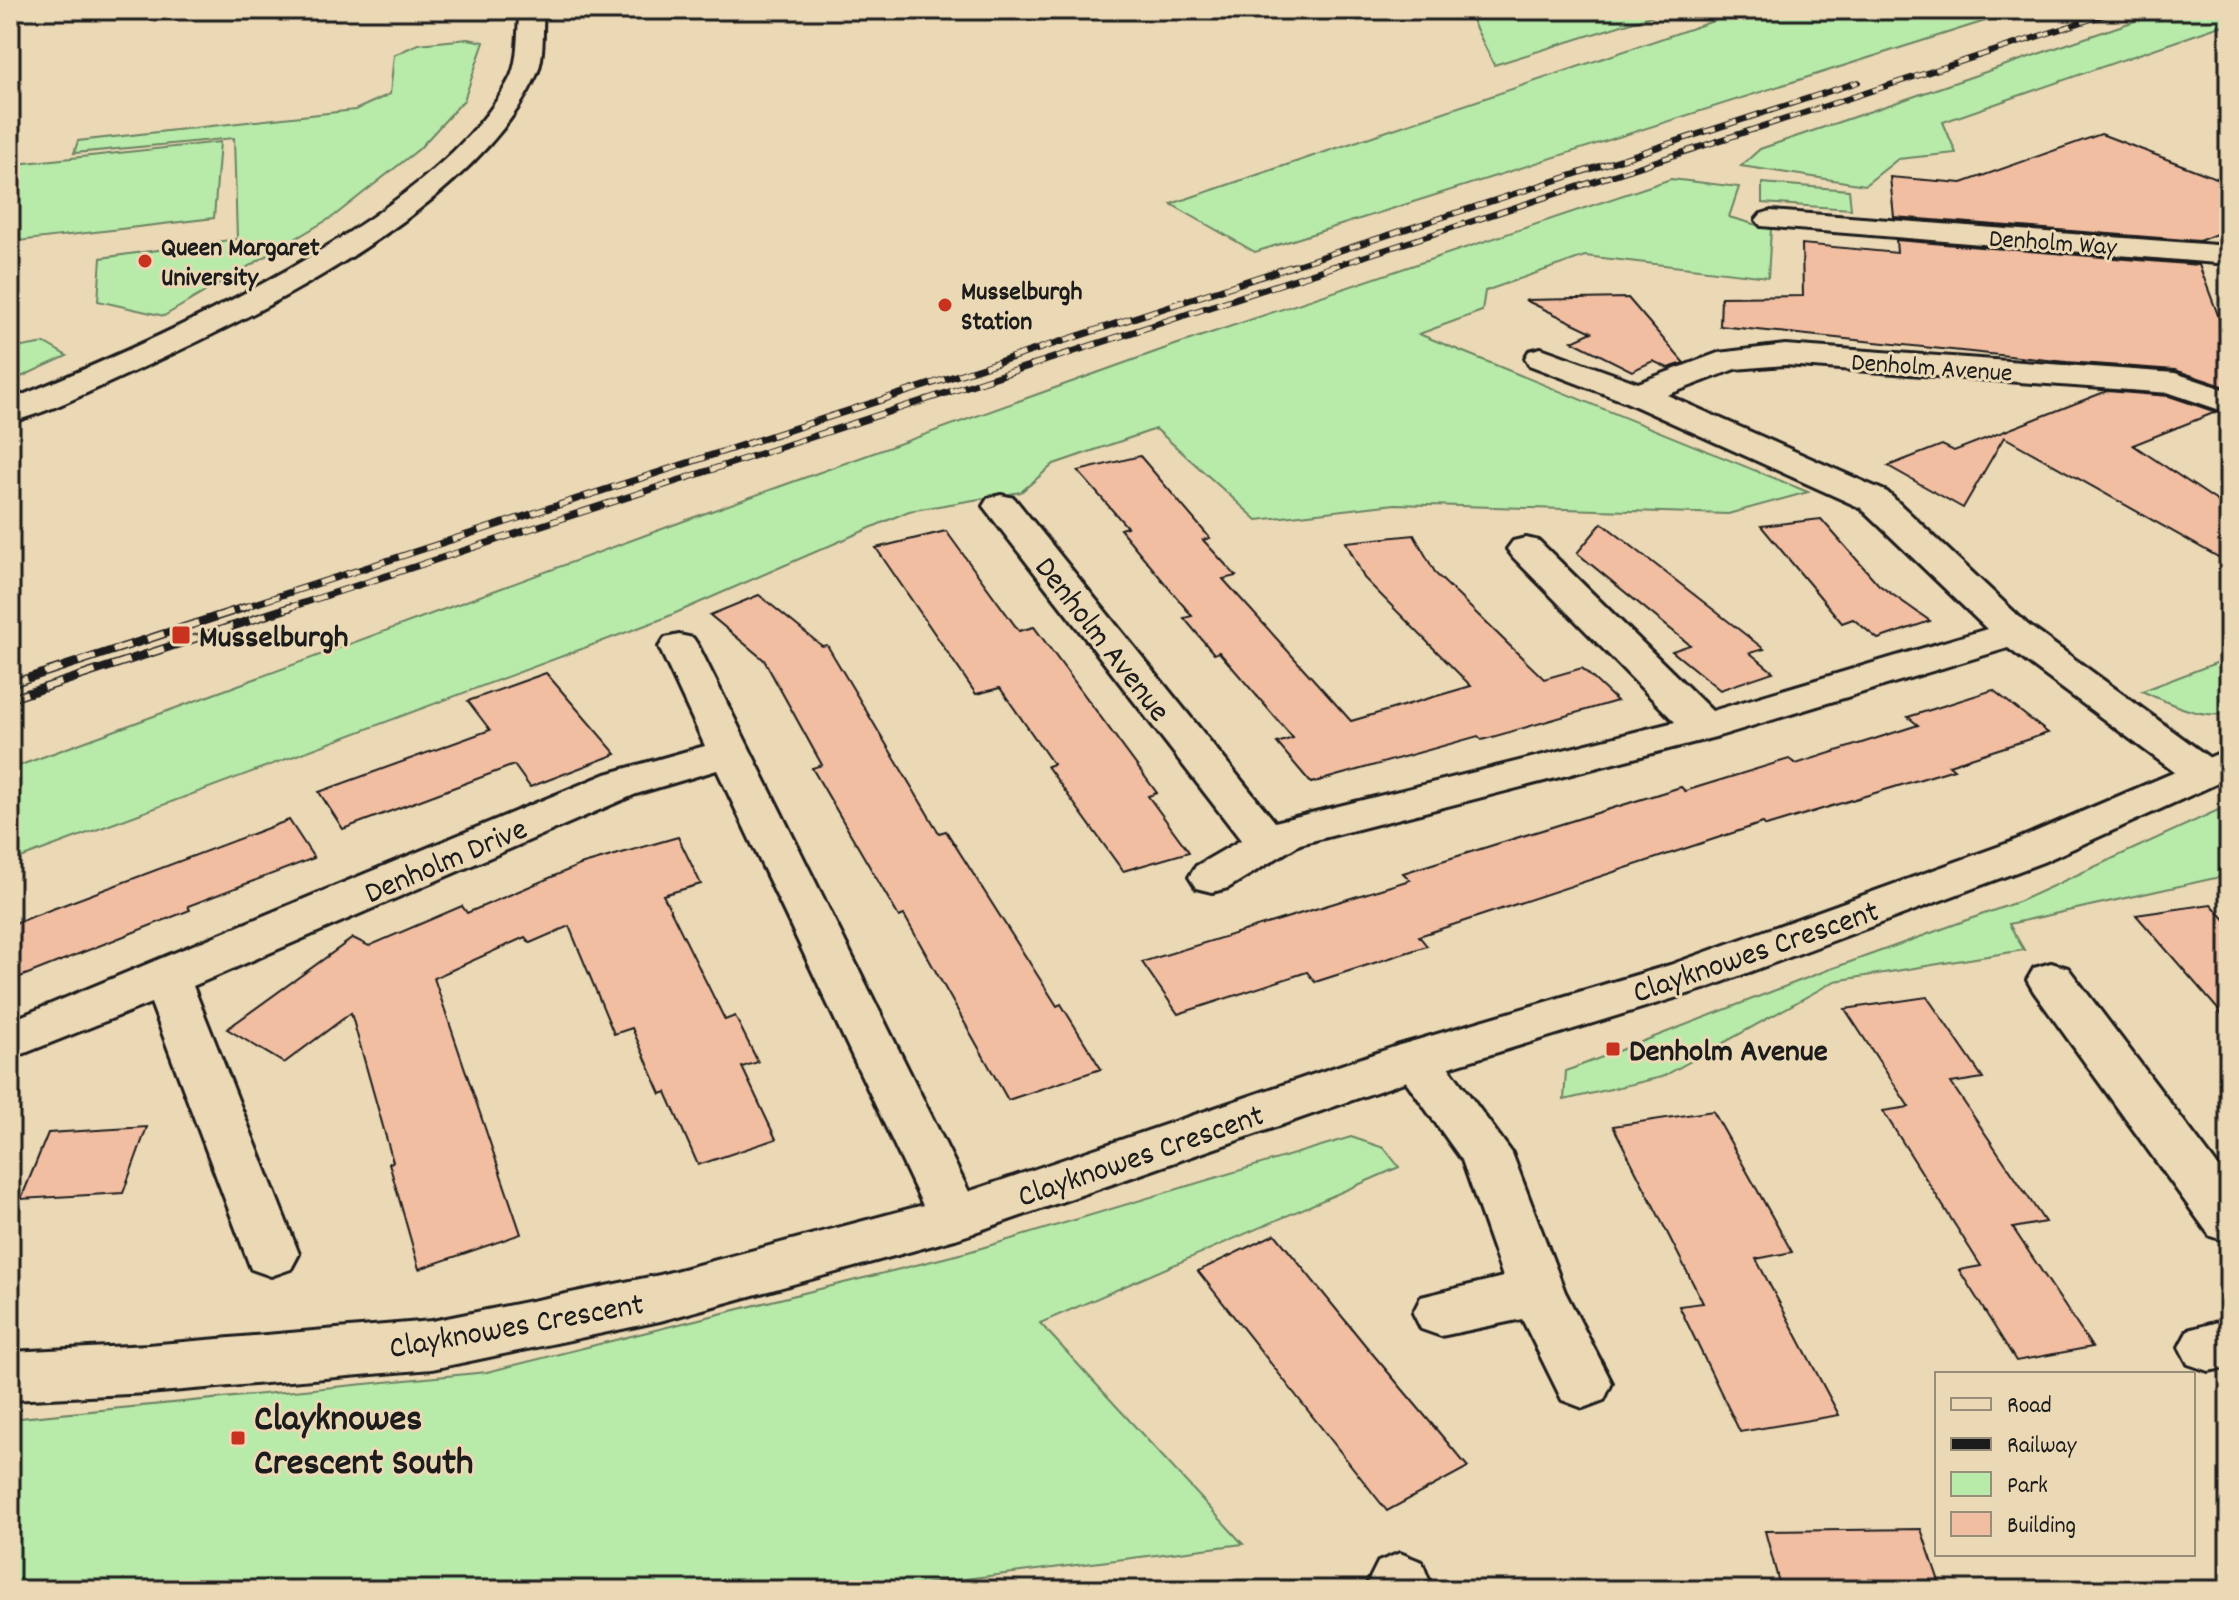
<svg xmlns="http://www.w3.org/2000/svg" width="2239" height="1600" font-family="Dekko,sans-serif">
<rect width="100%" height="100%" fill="#ebd8b5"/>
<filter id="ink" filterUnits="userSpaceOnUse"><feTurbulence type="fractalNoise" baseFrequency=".0125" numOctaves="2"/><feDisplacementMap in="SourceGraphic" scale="16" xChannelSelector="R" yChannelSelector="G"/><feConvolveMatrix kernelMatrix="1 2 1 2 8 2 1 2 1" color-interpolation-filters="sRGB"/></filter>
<g filter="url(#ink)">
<!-- green -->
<g fill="#b8eaa9" stroke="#6a8362" stroke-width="2">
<path d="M1467,10H1670L1494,65Z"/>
<path d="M1746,10H2020L1255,252L1171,204Z"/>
<path d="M2167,10H2229V23L1943,122L1956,153L1898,159L1865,185L1741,166L1760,149Z"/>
<path d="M468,39L484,42L464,100L419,149L334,216L164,316L98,301L101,258L237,239L234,138L74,153L78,141L355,110L390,94L394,55L418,44Z"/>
<path d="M220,142L214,218L10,242V189L16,164Z"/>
<path d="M1671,179L1739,187L1729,217L1771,229L1768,277L1585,256L1485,291L1482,311L1419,334L1808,492L1728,514L1395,504L1257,520L1156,429L1054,464L1021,492L909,511L662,619L10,862V769L692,518L1172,346Z"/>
<path d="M1762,183L1849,190L1851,209L1762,203Z"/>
<path d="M45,343L67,356L10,382V349Z"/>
<path d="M2229,658V713C2202,720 2166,702 2142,691Z"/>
<path d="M2229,805V875L2009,924L2024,950L1835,981L1662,1077L1564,1100L1566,1071L1825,971L2020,901Z"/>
<path d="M1351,1137L1384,1148L1399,1167L1040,1323L1243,1544L877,1590H10V1419L487,1372L968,1252Z"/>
</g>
<!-- building -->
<g fill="#f1bea2" stroke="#1c1c1c" stroke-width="2">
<path d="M2101,134L2229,183V229L2199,241L1894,217L1890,177L1962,183Z"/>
<path d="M1896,240L2199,265L2229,344V388L2175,370L2067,362L1720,326L1721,297L1803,296L1802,244L1897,253Z"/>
<path d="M1628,298L1684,363L1668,368L1653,361L1632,371L1572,341L1592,332L1525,300Z"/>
<path d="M2107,391L2169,396L2216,412L2133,445L2229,509V563L2004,437L1963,508L1888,466L1942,445L1954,451Z"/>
<path d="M1140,456L1210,538L1203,540L1236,576L1223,579L1351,721L1471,686L1364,578L1346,542L1414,535L1436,574L1544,679L1582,668L1617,701L1482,740L1478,736L1311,783L1277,743L1293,738L1219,652L1214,654L1184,618L1192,616L1120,529L1127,527L1078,471Z"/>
<path d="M1821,519L1879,585L1930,621L1878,639L1853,619L1842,623L1761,526Z"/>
<path d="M1602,523L1764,649L1750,653L1773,672L1720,690L1672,651L1690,645L1577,553Z"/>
<path d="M946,531L1019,631L1034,627L1157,793L1148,796L1189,852L1123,871L1047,766L1053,764L1000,688L976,694L876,548Z"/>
<path d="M759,595L822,646L827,645L939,833L946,831L1057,1006L1061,1004L1101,1069L1008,1100L904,915L899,917L812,768L822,765L764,660L710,615Z"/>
<path d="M546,673L616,754L530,787L514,765L343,829L319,792L490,730L468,701Z"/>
<path d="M1993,690L2048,733L1949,765L1954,769L1766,826L1763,823L1419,936L1427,946L1315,982L1307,972L1178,1014L1142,962L1410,880L1403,873L1681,787L1685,791L1789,759L1796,764L1918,725L1908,717Z"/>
<path d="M289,820L314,858L188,906L190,910L10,981V925Z"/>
<path d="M678,837L701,884L663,895L725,1020L735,1016L758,1062L742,1067L776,1139L698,1165L666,1092L661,1094L632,1028L614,1034L569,926L530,943L525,937L434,978L521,1234L419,1269L389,1163L393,1162L351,1013L284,1063L227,1029L353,938L369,946L462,906L467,913L580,865Z"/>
<path d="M2211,904L2229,924V1022L2136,915Z"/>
<path d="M1927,997L1983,1078L1951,1083L2045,1222L2013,1228L2092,1347L2016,1361L1959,1270L1981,1266L1883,1111L1909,1107L1845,1009Z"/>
<path d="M1713,1111L1792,1252L1756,1259L1839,1415L1740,1432L1679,1306L1703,1303L1613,1126Z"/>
<path d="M147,1127L123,1193L21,1199L48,1133Z"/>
<path d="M1275,1234L1366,1346L1468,1467L1387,1511L1198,1271Z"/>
<path d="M1921,1529L1942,1590H1781L1765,1531Z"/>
</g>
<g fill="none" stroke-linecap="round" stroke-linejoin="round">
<defs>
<g id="minor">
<path d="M1771,211L2229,246V264L1761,226L1756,220L1761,214Z"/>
<path d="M1785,345L2175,373L2229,391V413L2170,393L1785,365L1735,369L1667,395L1887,492L2028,625L2218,764L2225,773L2218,782L2203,786L2188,782L2008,648L1719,736L1300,844L1228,888L1212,892L1196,888L1189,877L1196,866L1241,840L983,506L988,498L1001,495L1014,498L1275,822L1675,722L1513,557L1507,549L1513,541L1526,538L1539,541L1712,711L1987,629L1861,508L1626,402L1529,365L1525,358L1529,351L1541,348L1638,383L1718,353Z"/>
<path d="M679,635L693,638L699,647L982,1218L974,1233L955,1239L936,1233L717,770L636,794L193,986L299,1254L291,1269L271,1276L251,1269L151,1003L10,1059V1021L606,774L705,746L659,647L665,638Z"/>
<path d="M2051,963L2068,968L2229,1181V1242L2210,1236L2034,992L2027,980L2034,968Z"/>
<path d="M1415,1041L1433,1046L1512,1153L1565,1292L1612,1383L1604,1400L1583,1408L1562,1400L1522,1319L1441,1336L1421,1329L1413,1313L1421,1297L1503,1277L1462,1160L1390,1059L1397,1046Z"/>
<path d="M2229,1319V1367L2208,1371L2188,1364L2179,1347L2188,1330Z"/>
<path d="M1400,1553L1422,1562L1433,1590H1369L1368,1582L1378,1562Z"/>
</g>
<g id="tertiary">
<path d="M520,10H544C542,29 545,58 536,76C474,209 257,316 128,374C90,391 50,412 10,422V400C152,343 442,217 511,76C519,58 517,29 520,10Z"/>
<path d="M2229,749V778L2043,862L1704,989L1433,1072L955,1239L660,1321L432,1369L148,1393L10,1400V1352L148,1345L432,1321L660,1275L950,1198L1397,1046L1670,965L2011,842Z"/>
</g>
</defs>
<!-- minor casing -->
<use href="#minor" stroke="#1c1c1c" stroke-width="6"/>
<!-- tertiary casing -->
<use href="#tertiary" stroke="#1c1c1c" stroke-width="6"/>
<!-- minor -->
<use href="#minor" fill="#ebd8b5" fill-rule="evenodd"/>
<!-- tertiary -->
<use href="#tertiary" fill="#ebd8b5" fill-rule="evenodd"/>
<defs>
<g id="rail-far2">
<path d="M1287,268L1858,82"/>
<path d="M1329,268L2119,10"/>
</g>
<g id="rail-far1">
<path d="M239,609L1293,266"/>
<path d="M285,609L1335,266"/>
</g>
<g id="rail">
<path d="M10,684L246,607"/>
<path d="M10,699L291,607"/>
</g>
</defs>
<!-- rail-far2 casing -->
<use href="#rail-far2" stroke="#1c1c1c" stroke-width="6"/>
<!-- rail-far1 casing -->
<use href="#rail-far1" stroke="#1c1c1c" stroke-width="7"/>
<!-- rail casing -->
<use href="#rail" stroke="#1c1c1c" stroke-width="9"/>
<!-- rail-far2 -->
<use href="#rail-far2" stroke="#ebd8b5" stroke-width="4" stroke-dasharray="11" stroke-linecap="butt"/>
<!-- rail-far1 -->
<use href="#rail-far1" stroke="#ebd8b5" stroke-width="5" stroke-dasharray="14" stroke-linecap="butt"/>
<!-- rail -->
<use href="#rail" stroke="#ebd8b5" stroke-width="6" stroke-dasharray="18" stroke-linecap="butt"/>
</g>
</g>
<!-- markers -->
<g fill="#c8321e" stroke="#ebd8b5" stroke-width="3">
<circle cx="145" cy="261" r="8"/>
<circle cx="945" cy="305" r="8"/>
<rect x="171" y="625" width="20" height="20" rx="4"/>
<rect x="1605" y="1041" width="16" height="16" rx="4"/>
<rect x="230" y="1430" width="16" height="16" rx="4"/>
</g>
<g text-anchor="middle" stroke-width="6" stroke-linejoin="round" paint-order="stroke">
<!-- far-street labels -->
<g font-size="26" fill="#1c1c1c" stroke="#ebd8b5">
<text transform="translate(2053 241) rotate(4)" y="9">Denholm Way</text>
<text transform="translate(1932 366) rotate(4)" y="9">Denholm Avenue</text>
</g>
<!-- far-poi labels -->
<g font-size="26" font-weight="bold" fill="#1c1c1c" stroke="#ebd8b5" text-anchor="start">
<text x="161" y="255">Queen Margaret<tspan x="161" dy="30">University</tspan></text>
<text x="961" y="299">Musselburgh<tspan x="961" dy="30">Station</tspan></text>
</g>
<!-- poi labels -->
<g font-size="32" font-weight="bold" fill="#1c1c1c" stroke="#ebd8b5" text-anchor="start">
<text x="199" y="646">Musselburgh</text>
<text x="1629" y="1060">Denholm Avenue</text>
</g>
<!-- street labels -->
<g font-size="32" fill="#1c1c1c" stroke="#ebd8b5">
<text transform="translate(1104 638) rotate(52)" y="11">Denholm Avenue</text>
<text transform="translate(445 859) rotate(-23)" y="11">Denholm Drive</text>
<text transform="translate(1755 950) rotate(-19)" y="11">Clayknowes Crescent</text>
<text transform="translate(1140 1154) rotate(-19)" y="11">Clayknowes Crescent</text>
<text transform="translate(516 1324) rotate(-10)" y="11">Clayknowes Crescent</text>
</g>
<!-- near-poi labels -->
<g font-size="38" font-weight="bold" fill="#1c1c1c" stroke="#ebd8b5" text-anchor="start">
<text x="254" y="1429">Clayknowes<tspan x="254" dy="44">Crescent South</tspan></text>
</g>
</g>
<!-- margin -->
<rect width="2239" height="1600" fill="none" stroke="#ebd8b5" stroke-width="40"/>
<rect x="20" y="20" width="2199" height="1560" fill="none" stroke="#1c1c1c" stroke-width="3" filter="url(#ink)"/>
<!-- legend -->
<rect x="1935" y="1372" width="260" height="184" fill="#ebd8b5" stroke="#988d78" stroke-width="2"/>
<rect x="1951" y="1398" width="40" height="12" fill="#ebd8b5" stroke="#988d78" stroke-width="2"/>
<text x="2007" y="1412" font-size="24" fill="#1c1c1c">Road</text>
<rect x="1951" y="1438" width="40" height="12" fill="#1c1c1c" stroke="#988d78" stroke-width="2"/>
<text x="2007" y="1452" font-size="24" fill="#1c1c1c">Railway</text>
<rect x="1951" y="1472" width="40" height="24" fill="#b8eaa9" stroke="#988d78" stroke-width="2"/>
<text x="2007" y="1492" font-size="24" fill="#1c1c1c">Park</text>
<rect x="1951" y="1512" width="40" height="24" fill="#f1bea2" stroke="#988d78" stroke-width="2"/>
<text x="2007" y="1532" font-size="24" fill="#1c1c1c">Building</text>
</svg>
